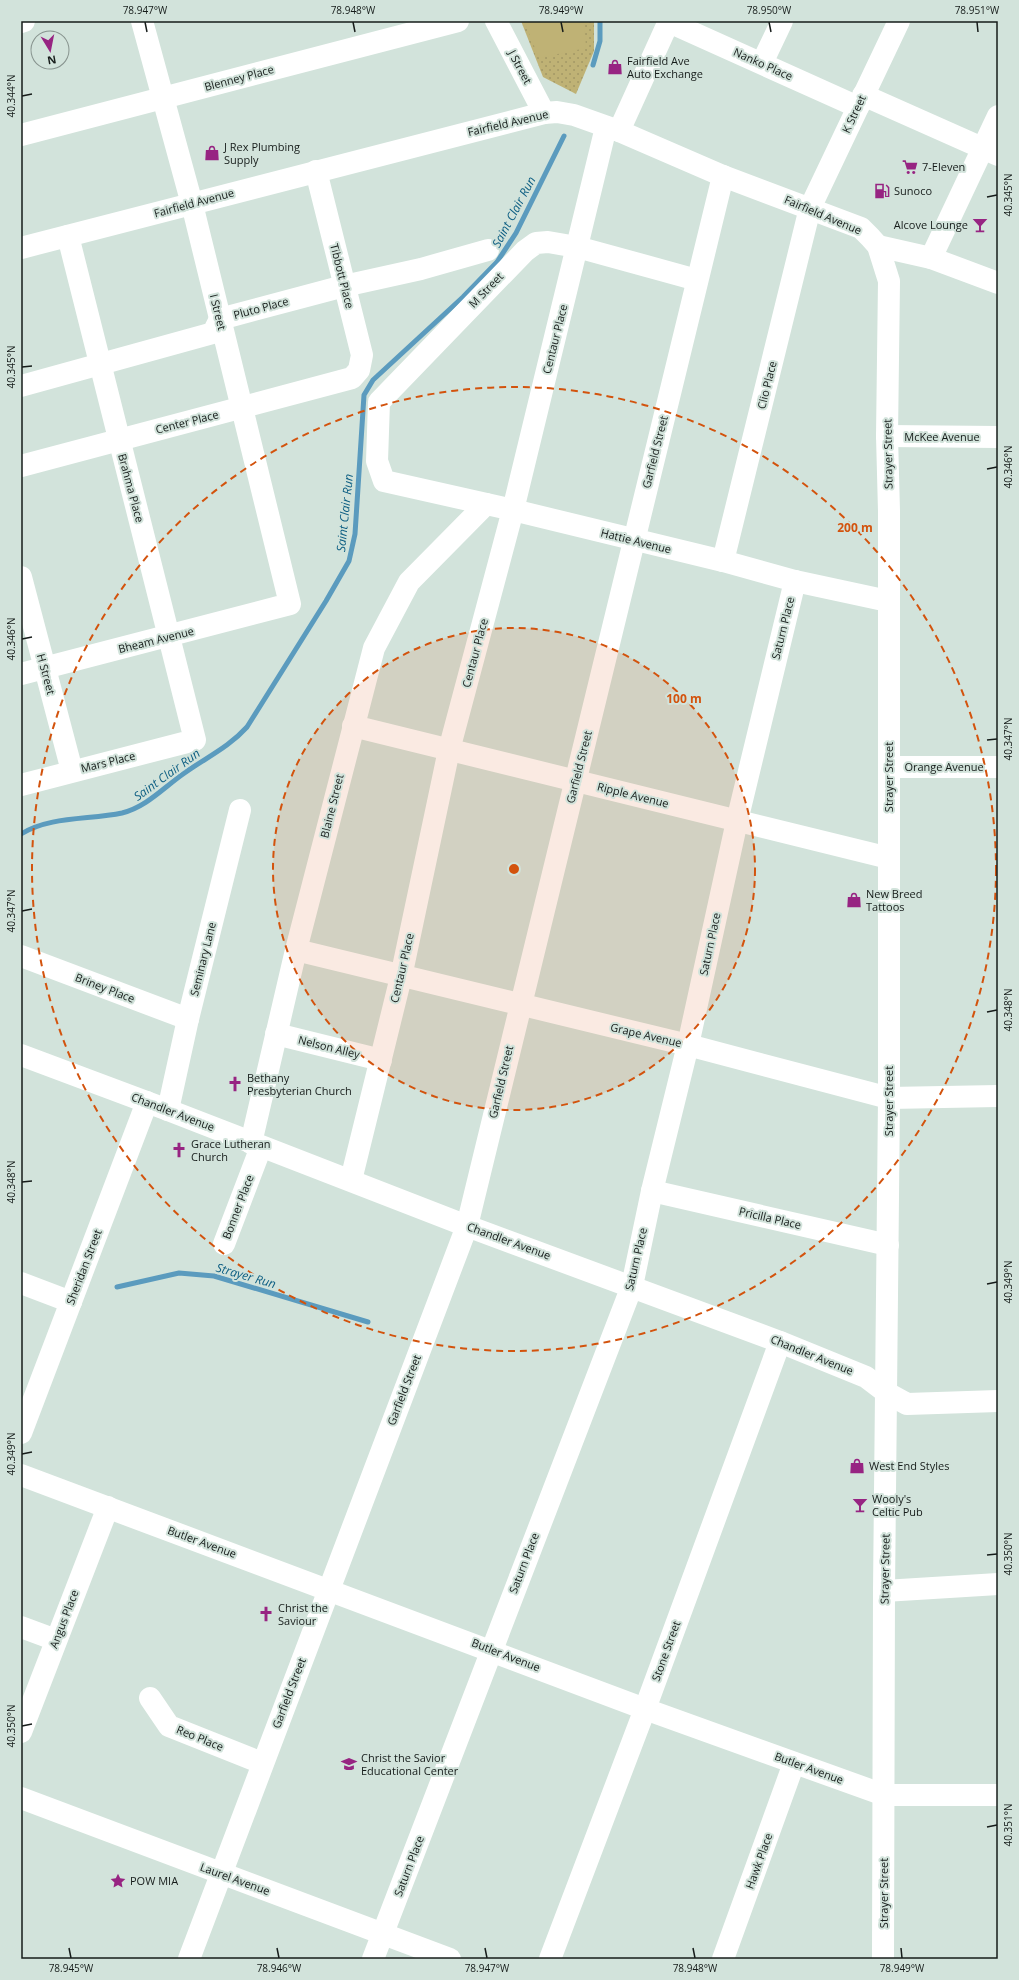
<svg xmlns="http://www.w3.org/2000/svg" width="1019" height="1980" font-family="'Open Sans',sans-serif">
<defs>
<pattern id="park-dots" width="8" height="8" patternUnits="userSpaceOnUse"><rect width="8" height="8" fill="#bfb275"/><path d="M2 2h.1M6 6h.1" fill="none" stroke="#a39865" stroke-width="1.8" stroke-linecap="round"/></pattern>
</defs>
<rect width="100%" height="100%" fill="#d2e3db"/>
<!-- park -->
<path fill="url(#park-dots)" d="M521,21H594V51L576,94L543,77Z"/>
<!-- pitch -->
<path fill="#bfb275" d="M524,21H584L586,48L539,58Z"/>
<g fill="none" stroke-linecap="round" stroke-linejoin="round">
<!-- stream -->
<g stroke="#5b9bbe" stroke-width="5">
<path d="M593,65L600,41V21"/>
<path d="M21,834C50,816 89,820 122,813C147,807 165,786 186,772C207,757 229,747 247,727L326,601L349,561L355,534L364,395L373,380L463,297L497,262L516,233L564,136"/>
<path d="M117,1287L179,1273L214,1276L368,1322"/>
</g>
<!-- minor -->
<g stroke="#fff" stroke-width="22">
<path d="M496,21L544,113"/>
<path d="M21,22L24,21"/>
<path d="M669,22L858,107"/>
<path d="M762,63L782,21"/>
<path d="M863,95L998,155"/>
<path d="M619,131L669,21"/>
<path d="M21,135L458,21"/>
<path d="M878,246L931,258L998,283"/>
<path d="M931,258L998,116"/>
<path d="M697,280L577,247L548,242L536,243L525,251L379,402L377,461L384,481L513,510L723,561L795,581L888,601"/>
<path d="M21,386L213,333L220,319L344,286L421,269L488,250"/>
<path d="M887,436L998,437"/>
<path d="M21,466L352,378L359,370L362,355L316,171"/>
<path d="M723,561L810,208L899,21"/>
<path d="M21,577L72,771"/>
<path d="M21,674L290,604L192,204L142,21"/>
<path d="M353,726L889,858"/>
<path d="M889,767H998"/>
<path d="M21,785L195,740L68,236"/>
<path d="M296,950L688,1045L889,1098L998,1096"/>
<path d="M21,956L188,1019"/>
<path d="M276,1034L381,1060"/>
<path d="M21,1055L168,1110L467,1226L780,1342L866,1377L887,1393L907,1404L998,1401"/>
<path d="M168,1110L188,1019L240,810"/>
<path d="M251,1143L296,950L374,648L409,582L486,504"/>
<path d="M351,1180L401,977L449,750L513,510L606,127"/>
<path d="M652,1191L888,1245"/>
<path d="M224,1244L261,1147"/>
<path d="M21,1283L71,1302"/>
<path d="M21,1433L147,1102"/>
<path d="M21,1475L645,1709L884,1795H998"/>
<path d="M884,1591L998,1584"/>
<path d="M21,1627L56,1640"/>
<path d="M150,1698L169,1726L262,1763"/>
<path d="M21,1732L108,1507"/>
<path d="M21,1798L450,1959"/>
<path d="M189,1959L467,1226L723,176"/>
<path d="M373,1959L632,1286L652,1191L688,1045L737,821L795,581"/>
<path d="M550,1959L645,1709L780,1342"/>
<path d="M723,1959L794,1763"/>
</g>
<!-- highway -->
<path stroke="#fff" stroke-width="22" d="M21,248L544,113L557,112L574,115L619,131L723,176L861,228L870,237L878,246L889,281L887,436L889,511V1098L884,1591L883,1959"/>
</g>
<!-- ticks -->
<path fill="none" stroke="#161c1a" stroke-width="1.5" d="M145,22L147,32M353,22L355,32M561,22L563,32M769,22L771,32M977,22L978,32M22,96L32,94M987,197L997,195M22,367L32,366M987,469L997,467M22,639L32,637M987,740L997,739M22,911L32,909M987,1012L997,1010M22,1182L32,1181M987,1284L997,1282M22,1454L32,1452M987,1555L997,1554M22,1726L32,1724M987,1827L997,1825M69,1948L71,1958M277,1948L279,1958M485,1948L487,1958M693,1948L695,1958M901,1948L902,1958"/>
<!-- distance rings -->
<circle cx="514" cy="869" r="241" fill="#d3530d" fill-opacity=".12"/>
<g fill="none" stroke="#d3530d" stroke-width="2" stroke-dasharray="7 5">
<circle cx="514" cy="869" r="241"/>
<circle cx="514" cy="869" r="482"/>
</g>
<!-- icons -->
<defs>
<symbol id="shop-bare" viewBox="-9 -9 18 18"><path d="M-5-2.5h2.3a2.7 3.5 0 0 1 5.4 0H5L5.5 6h-11ZM-1.5-2.5h3a1.5 2.3 0 0 0-3 0Z" fill="#972482" stroke="#d2e3db" stroke-width="2.5" paint-order="stroke"/></symbol>
<symbol id="supermarket-bare" viewBox="-9 -9 18 18"><path d="M-6-5.5h2.5l.6 2H6L4.5 2H-2.5L-4.4-4H-6ZM-1.5 3.2a1.3 1.3 0 1 0 .1 0ZM3 3.2a1.3 1.3 0 1 0 .1 0Z" fill="#972482" stroke="#d2e3db" stroke-width="2.5" paint-order="stroke"/></symbol>
<symbol id="fuel-bare" viewBox="-9 -9 18 18"><path d="M-5.5-6h7V0h2V4h1.3V-2.5L3-4.5l.8-.8L6-3V5H2.5V1h-1V6h-7ZM-4.2-4.7v3.2H.2V-4.7Z" fill="#972482" stroke="#d2e3db" stroke-width="2.5" paint-order="stroke"/></symbol>
<symbol id="bar-bare" viewBox="-9 -9 18 18"><path d="M-6-5H6L.8 .8V4.5H3.5V6h-7V4.5H-.8V.8Z" fill="#972482" stroke="#d2e3db" stroke-width="2.5" paint-order="stroke"/></symbol>
<symbol id="church-bare" viewBox="-9 -9 18 18"><path d="M-1.2-6h2.4v3.5h3.3v2.4h-3.3V6h-2.4V-.1h-3.3v-2.4h3.3Z" fill="#972482" stroke="#d2e3db" stroke-width="2.5" paint-order="stroke"/></symbol>
<symbol id="school-bare" viewBox="-9 -9 18 18"><path d="M0-5L7-2L0 1L-7-2ZM-4 1L0 2.5L4 1V4Q0 6-4 4Z" fill="#972482" stroke="#d2e3db" stroke-width="2.5" paint-order="stroke"/></symbol>
<symbol id="sight-bare" viewBox="-9 -9 18 18"><path d="M0-6L1.8-2.2L6-1.7L2.9 1.2L3.7 5.4L0 3.3L-3.7 5.4L-2.9 1.2L-6-1.7L-1.8-2.2Z" fill="#972482" stroke="#d2e3db" stroke-width="2.5" paint-order="stroke"/></symbol>
</defs>
<g fill-rule="evenodd">
<use href="#shop-bare" x="604" y="56" width="22" height="22"/>
<use href="#shop-bare" x="201" y="142" width="22" height="22"/>
<use href="#supermarket-bare" x="899" y="156" width="22" height="22"/>
<use href="#fuel-bare" x="871" y="180" width="22" height="22"/>
<use href="#bar-bare" x="969" y="214" width="22" height="22"/>
<use href="#shop-bare" x="843" y="889" width="22" height="22"/>
<use href="#church-bare" x="224" y="1073" width="22" height="22"/>
<use href="#church-bare" x="168" y="1139" width="22" height="22"/>
<use href="#shop-bare" x="846" y="1455" width="22" height="22"/>
<use href="#bar-bare" x="849" y="1494" width="22" height="22"/>
<use href="#church-bare" x="255" y="1603" width="22" height="22"/>
<use href="#school-bare" x="338" y="1753" width="22" height="22"/>
<use href="#sight-bare" x="107" y="1870" width="22" height="22"/>
</g>
<g text-anchor="middle" stroke-width="4" stroke-linejoin="round" paint-order="stroke">
<!-- poi labels -->
<g font-size="11" fill="#161c1a" stroke="#d2e3db" text-anchor="start">
<text x="627" y="65">Fairfield Ave<tspan x="627" dy="13">Auto Exchange</tspan></text>
<text x="224" y="151">J Rex Plumbing<tspan x="224" dy="13">Supply</tspan></text>
<text x="922" y="171">7-Eleven</text>
<text x="894" y="195">Sunoco</text>
<text x="968" y="229" text-anchor="end">Alcove Lounge</text>
<text x="866" y="898">New Breed<tspan x="866" dy="13">Tattoos</tspan></text>
<text x="247" y="1082">Bethany<tspan x="247" dy="13">Presbyterian Church</tspan></text>
<text x="191" y="1148">Grace Lutheran<tspan x="191" dy="13">Church</tspan></text>
<text x="869" y="1470">West End Styles</text>
<text x="872" y="1503">Wooly's<tspan x="872" dy="13">Celtic Pub</tspan></text>
<text x="278" y="1612">Christ the<tspan x="278" dy="13">Saviour</tspan></text>
<text x="361" y="1762">Christ the Savior<tspan x="361" dy="13">Educational Center</tspan></text>
<text x="130" y="1885">POW MIA</text>
</g>
<!-- street labels -->
<g font-size="11" fill="#161c1a" stroke="#d2e3db">
<text transform="translate(763 64) rotate(24)" y="4">Nanko Place</text>
<text transform="translate(520 67) rotate(62)" y="4">J Street</text>
<text transform="translate(239 78) rotate(-15)" y="4">Blenney Place</text>
<text transform="translate(854 114) rotate(-65)" y="4">K Street</text>
<text transform="translate(508 123) rotate(-13)" y="4">Fairfield Avenue</text>
<text transform="translate(194 203) rotate(-15)" y="4">Fairfield Avenue</text>
<text transform="translate(823 215) rotate(23)" y="4">Fairfield Avenue</text>
<text transform="translate(342 276) rotate(76)" y="4">Tibbott Place</text>
<text transform="translate(486 290) rotate(-46)" y="4">M Street</text>
<text transform="translate(261 308) rotate(-15)" y="4">Pluto Place</text>
<text transform="translate(218 312) rotate(76)" y="4">I Street</text>
<text transform="translate(555 339) rotate(-76)" y="4">Centaur Place</text>
<text transform="translate(767 385) rotate(-76)" y="4">Clio Place</text>
<text transform="translate(187 422) rotate(-14)" y="4">Center Place</text>
<text x="942" y="441">McKee Avenue</text>
<text transform="translate(655 452) rotate(-76)" y="4">Garfield Street</text>
<text transform="translate(888 454) rotate(-91)" y="4">Strayer Street</text>
<text transform="translate(131 488) rotate(75)" y="4">Brahma Place</text>
<text transform="translate(636 541) rotate(14)" y="4">Hattie Avenue</text>
<text transform="translate(783 628) rotate(-76)" y="4">Saturn Place</text>
<text transform="translate(156 640) rotate(-14)" y="4">Bheam Avenue</text>
<text transform="translate(475 653) rotate(-75)" y="4">Centaur Place</text>
<text transform="translate(46 674) rotate(75)" y="4">H Street</text>
<text transform="translate(108 762) rotate(-14)" y="4">Mars Place</text>
<text transform="translate(579 767) rotate(-76)" y="4">Garfield Street</text>
<text x="944" y="771">Orange Avenue</text>
<text transform="translate(889 777) rotate(-90)" y="4">Strayer Street</text>
<text transform="translate(633 795) rotate(14)" y="4">Ripple Avenue</text>
<text transform="translate(332 806) rotate(-76)" y="4">Blaine Street</text>
<text transform="translate(710 944) rotate(-78)" y="4">Saturn Place</text>
<text transform="translate(203 959) rotate(-76)" y="4">Seminary Lane</text>
<text transform="translate(402 968) rotate(-77)" y="4">Centaur Place</text>
<text transform="translate(105 988) rotate(21)" y="4">Briney Place</text>
<text transform="translate(646 1035) rotate(13)" y="4">Grape Avenue</text>
<text transform="translate(329 1047) rotate(14)" y="4">Nelson Alley</text>
<text transform="translate(501 1082) rotate(-77)" y="4">Garfield Street</text>
<text transform="translate(889 1101) rotate(-90)" y="4">Strayer Street</text>
<text transform="translate(173 1112) rotate(21)" y="4">Chandler Avenue</text>
<text transform="translate(238 1207) rotate(-69)" y="4">Bonner Place</text>
<text transform="translate(770 1218) rotate(13)" y="4">Pricilla Place</text>
<text transform="translate(509 1241) rotate(20)" y="4">Chandler Avenue</text>
<text transform="translate(636 1259) rotate(-77)" y="4">Saturn Place</text>
<text transform="translate(84 1267) rotate(-69)" y="4">Sheridan Street</text>
<text transform="translate(812 1355) rotate(22)" y="4">Chandler Avenue</text>
<text transform="translate(404 1390) rotate(-69)" y="4">Garfield Street</text>
<text transform="translate(202 1542) rotate(20)" y="4">Butler Avenue</text>
<text transform="translate(524 1563) rotate(-69)" y="4">Saturn Place</text>
<text transform="translate(885 1569) rotate(-89)" y="4">Strayer Street</text>
<text transform="translate(64 1619) rotate(-69)" y="4">Angus Place</text>
<text transform="translate(666 1651) rotate(-70)" y="4">Stone Street</text>
<text transform="translate(506 1655) rotate(21)" y="4">Butler Avenue</text>
<text transform="translate(289 1693) rotate(-69)" y="4">Garfield Street</text>
<text transform="translate(200 1738) rotate(22)" y="4">Reo Place</text>
<text transform="translate(809 1768) rotate(20)" y="4">Butler Avenue</text>
<text transform="translate(759 1861) rotate(-70)" y="4">Hawk Place</text>
<text transform="translate(409 1866) rotate(-69)" y="4">Saturn Place</text>
<text transform="translate(235 1879) rotate(20)" y="4">Laurel Avenue</text>
<text transform="translate(884 1893) rotate(-90)" y="4">Strayer Street</text>
</g>
<!-- water labels -->
<g font-size="12" font-style="italic" fill="#0e5f83" stroke="#d2e3db">
<text transform="translate(514 212) rotate(-62)" y="4">Saint Clair Run</text>
<text transform="translate(345 513) rotate(-84)" y="4">Saint Clair Run</text>
<text transform="translate(167 775) rotate(-36)" y="4">Saint Clair Run</text>
<text transform="translate(246 1276) rotate(16)" y="4">Strayer Run</text>
</g>
</g>
<circle cx="514" cy="869" r="6" fill="#d3530d" stroke="#d2e3db" stroke-width="2"/>
<g font-size="12" text-anchor="middle" font-weight="bold" fill="#d3530d" stroke="#d2e3db" stroke-width="4" stroke-linejoin="round" paint-order="stroke">
<text x="855" y="532">200 m</text>
<text x="684" y="703">100 m</text>
</g>
<!-- border -->
<rect width="1019" height="1980" fill="none" stroke="#d2e3db" stroke-width="44"/>
<!-- north arrow -->
<g transform="translate(50 50) rotate(170)"><circle r="19" fill="#d2e3db" stroke="#87938e"/>
<path d="M0-3L7 15L0 10L-7 15Z" fill="#972482"/>
<text y="-6" font-size="11" font-weight="bold" text-anchor="middle" fill="#161c1a">N</text>
</g>
<rect x="22" y="22" width="975" height="1936" fill="none" stroke="#161c1a" stroke-width="1.5"/>
<g font-size="10" text-anchor="middle" fill="#161c1a">
<text x="145" y="14">78.947°W</text>
<text x="353" y="14">78.948°W</text>
<text x="561" y="14">78.949°W</text>
<text x="769" y="14">78.950°W</text>
<text x="977" y="14">78.951°W</text>
<text transform="translate(11 96) rotate(-90)" y="4">40.344°N</text>
<text transform="translate(1008 195) rotate(-90)" y="4">40.345°N</text>
<text transform="translate(11 367) rotate(-90)" y="4">40.345°N</text>
<text transform="translate(1008 467) rotate(-90)" y="4">40.346°N</text>
<text transform="translate(11 639) rotate(-90)" y="4">40.346°N</text>
<text transform="translate(1008 739) rotate(-90)" y="4">40.347°N</text>
<text transform="translate(11 911) rotate(-90)" y="4">40.347°N</text>
<text transform="translate(1008 1010) rotate(-90)" y="4">40.348°N</text>
<text transform="translate(11 1182) rotate(-90)" y="4">40.348°N</text>
<text transform="translate(1008 1282) rotate(-90)" y="4">40.349°N</text>
<text transform="translate(11 1454) rotate(-90)" y="4">40.349°N</text>
<text transform="translate(1008 1554) rotate(-90)" y="4">40.350°N</text>
<text transform="translate(11 1726) rotate(-90)" y="4">40.350°N</text>
<text transform="translate(1008 1825) rotate(-90)" y="4">40.351°N</text>
<text x="71" y="1972">78.945°W</text>
<text x="279" y="1972">78.946°W</text>
<text x="487" y="1972">78.947°W</text>
<text x="695" y="1972">78.948°W</text>
<text x="902" y="1972">78.949°W</text>
</g>
</svg>
